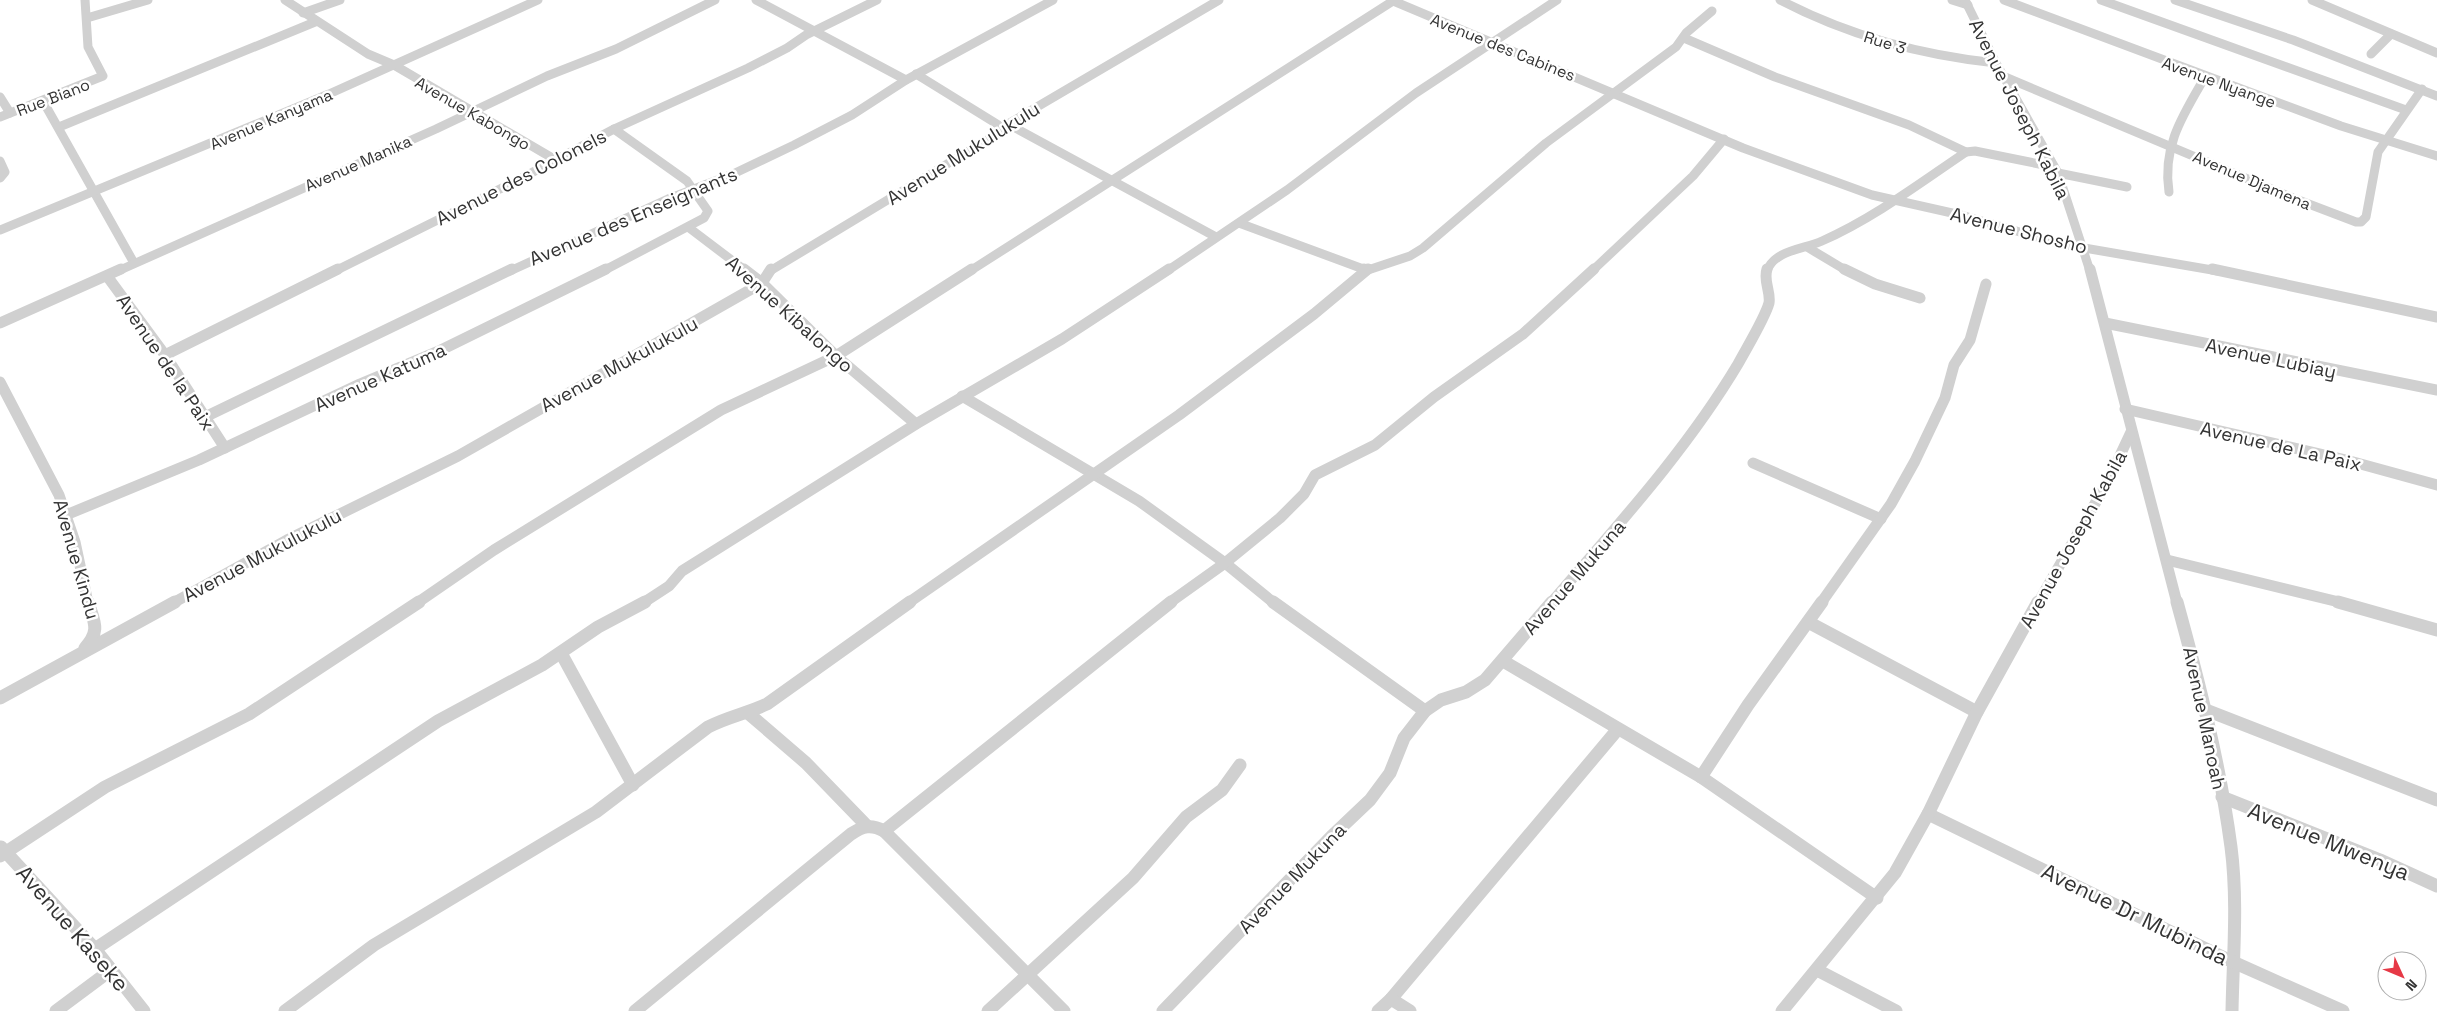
<svg xmlns="http://www.w3.org/2000/svg" width="2437" height="1011" font-family="'Space Grotesk',sans-serif">
<rect width="100%" height="100%" fill="#fff"/>
<g fill="none" stroke-linecap="round" stroke-linejoin="round">
<!-- minor-far2 -->
<g stroke="#d0d0d0" stroke-width="9">
<path d="M285,0L368,54L394,65L554,159"/>
<path d="M756,0L906,80"/>
<path d="M1391,0L1743,148L1872,195L1961,215L2061,244L2218,271"/>
<path d="M1780,0C1849,36 1919,55 1996,63"/>
<path d="M1952,0L1968,5"/>
<path d="M1965,0L1996,63L2058,173L2090,271"/>
<path d="M2004,0L2341,126L2437,156"/>
<path d="M2101,0L2406,110"/>
<path d="M2175,0L2293,40L2437,96"/>
<path d="M2312,0L2437,53"/>
<path d="M303,13L340,0"/>
<path d="M87,18L148,0"/>
<path d="M1684,38L1775,77L1909,125L1966,152L1975,151L2054,167"/>
<path d="M2371,54L2391,34"/>
<path d="M916,74L1005,129"/>
<path d="M2005,77L2293,198L2356,222H2361L2366,217L2378,152L2422,89"/>
<path d="M0,97L10,113"/>
<path d="M43,101L134,263"/>
<path d="M0,117L103,76L88,47L85,0"/>
<path d="M1008,124L1216,237"/>
<path d="M59,127L315,22"/>
<path d="M0,161L5,172L0,178"/>
<path d="M2058,173L2127,187"/>
<path d="M2169,192C2162,146 2183,115 2205,77"/>
<path d="M1239,223L1366,270"/>
<path d="M688,227L746,271"/>
<path d="M0,230L329,94L538,0"/>
<path d="M1807,247L1847,271"/>
<path d="M118,271L436,129L547,76L616,49L715,0"/>
<path d="M335,271L518,180L614,129L748,68L787,48L806,35L877,0"/>
<path d="M510,271L668,199L733,174L794,145L852,115L906,80L1053,0"/>
<path d="M603,271L704,218L708,211L687,181L614,129"/>
<path d="M770,271L1005,129L1008,124L1219,0"/>
<path d="M970,271L1393,1"/>
<path d="M1167,271L1287,190L1416,93L1557,0"/>
<path d="M1365,271L1410,256L1423,248L1546,143L1676,47L1686,33L1712,11"/>
<path d="M1592,271L1693,176L1724,139"/>
<path d="M1767,271C1774,250 1805,249 1822,241C1874,218 1920,183 1966,152"/>
</g>
<!-- minor-far1 -->
<g stroke="#d0d0d0" stroke-width="11">
<path d="M744,269L762,283L836,356L916,424"/>
<path d="M1364,269L1366,270"/>
<path d="M1844,269L1875,284L1920,298"/>
<path d="M2090,269L2177,603"/>
<path d="M2212,269L2437,317"/>
<path d="M107,276L165,355L225,448"/>
<path d="M0,323L121,269"/>
<path d="M2105,323L2437,390"/>
<path d="M165,355L338,269"/>
<path d="M0,382L59,495L75,542L88,603"/>
<path d="M962,396L1139,501L1225,563L1274,603"/>
<path d="M2125,409L2346,460L2437,485"/>
<path d="M205,417L512,269"/>
<path d="M1753,463L1881,519"/>
<path d="M66,515L199,460L360,384L441,350L606,269"/>
<path d="M2167,560L2343,603"/>
<path d="M173,603L287,540L458,456L762,283L771,269"/>
<path d="M417,603L494,550L721,410L836,356L972,269"/>
<path d="M643,603L669,586L682,571L916,424L1062,339L1169,269"/>
<path d="M908,603L1179,415L1314,314L1368,269"/>
<path d="M1169,603L1225,563L1280,518L1304,494L1315,475L1375,445L1434,397L1523,334L1594,269"/>
<path d="M1551,603C1617,526 1686,451 1738,364C1746,349 1765,318 1769,303C1771,292 1763,281 1767,269"/>
<path d="M1821,603L1891,504L1915,461L1945,398L1954,365L1970,340L1986,284"/>
<path d="M2038,603L2108,481L2131,432"/>
</g>
<!-- minor -->
<g stroke="#d0d0d0" stroke-width="13">
<path d="M1273,602L1425,711"/>
<path d="M2177,602C2199,682 2220,764 2231,847C2238,901 2233,957 2232,1011"/>
<path d="M2338,602L2437,630"/>
<path d="M1808,622L1977,712"/>
<path d="M85,648C101,630 94,622 88,602"/>
<path d="M561,653L633,785"/>
<path d="M1503,661L1701,777L1877,898"/>
<path d="M0,698L175,602"/>
<path d="M2206,710L2437,800"/>
<path d="M748,713L806,763L866,825"/>
<path d="M1701,777L1748,705L1822,602"/>
<path d="M2222,797L2380,860L2437,886"/>
<path d="M1928,814L2233,962L2343,1011"/>
<path d="M884,831L1171,602"/>
<path d="M1,847L95,949L144,1011"/>
<path d="M0,856L105,787L249,714L419,602"/>
<path d="M95,949L438,721L542,665L598,627L645,602"/>
<path d="M1817,970L1896,1011"/>
<path d="M1391,999L1618,729"/>
<path d="M56,1011L111,970"/>
<path d="M285,1011L374,945L596,812L708,727C727,717 748,713 767,704L910,602"/>
<path d="M635,1011L851,834C863,826 871,824 884,831L1064,1011"/>
<path d="M988,1011L1133,878L1186,817L1222,790L1240,765"/>
<path d="M1163,1011L1331,837L1370,800L1390,773L1404,738L1425,711L1441,700L1466,692L1485,680L1552,602"/>
<path d="M1378,1011L1391,999L1410,1011"/>
<path d="M1782,1011L1895,873L1928,814L1977,712L2038,602"/>
</g>
</g>
<g text-anchor="middle" stroke-width="5" stroke-linejoin="round" paint-order="stroke">
<!-- far-street labels -->
<g font-size="16" fill="#333" stroke="#fff">
<text transform="translate(1885 42) rotate(17)" y="6">Rue 3</text>
<text transform="translate(1503 47) rotate(22)" y="6">Avenue des Cabines</text>
<text transform="translate(2219 82) rotate(20)" y="6">Avenue Nyange</text>
<text transform="translate(53 97) rotate(-21)" y="6">Rue Biano</text>
<text transform="translate(473 113) rotate(30)" y="6">Avenue Kabongo</text>
<text transform="translate(271 119) rotate(-23)" y="6">Avenue Kanyama</text>
<text transform="translate(358 163) rotate(-24)" y="6">Avenue Manika</text>
<text transform="translate(2252 180) rotate(23)" y="6">Avenue Djamena</text>
</g>
<!-- street labels -->
<g font-size="19" fill="#333" stroke="#fff">
<text transform="translate(2020 109) rotate(63)" y="7">Avenue Joseph Kabila</text>
<text transform="translate(963 153) rotate(-32)" y="7">Avenue Mukulukulu</text>
<text transform="translate(521 177) rotate(-27)" y="7">Avenue des Colonels</text>
<text transform="translate(633 216) rotate(-23)" y="7">Avenue des Enseignants</text>
<text transform="translate(2019 230) rotate(14)" y="7">Avenue Shosho</text>
<text transform="translate(790 314) rotate(42)" y="7">Avenue Kibalongo</text>
<text transform="translate(2271 358) rotate(12)" y="7">Avenue Lubiay</text>
<text transform="translate(166 362) rotate(56)" y="7">Avenue de la Paix</text>
<text transform="translate(619 364) rotate(-29)" y="7">Avenue Mukulukulu</text>
<text transform="translate(380 377) rotate(-24)" y="7">Avenue Katuma</text>
<text transform="translate(2281 446) rotate(13)" y="7">Avenue de La Paix</text>
<text transform="translate(2073 539) rotate(-61)" y="7">Avenue Joseph Kabila</text>
<text transform="translate(262 555) rotate(-28)" y="7">Avenue Mukulukulu</text>
<text transform="translate(77 559) rotate(74)" y="7">Avenue Kindu</text>
<text transform="translate(1574 577) rotate(-49)" y="7">Avenue Mukuna</text>
<text transform="translate(2205 718) rotate(78)" y="7">Avenue Manoah</text>
<text transform="translate(1292 878) rotate(-46)" y="7">Avenue Mukuna</text>
</g>
<!-- near-street labels -->
<g font-size="22" fill="#333" stroke="#fff">
<text transform="translate(2329 841) rotate(22)" y="8">Avenue Mwenya</text>
<text transform="translate(2135 914) rotate(26)" y="8">Avenue Dr Mubinda</text>
<text transform="translate(73 928) rotate(49)" y="8">Avenue Kaseke</text>
</g>
</g>
<!-- north arrow -->
<g transform="translate(2402 976) rotate(134)"><circle r="24" fill="#ffffff" stroke="#adadad"/>
<path d="M0-4L9 19L0 12L-9 19Z" fill="#e63946"/>
<text y="-8" font-size="14" font-weight="bold" text-anchor="middle" fill="#333333">N</text>
</g>
</svg>
